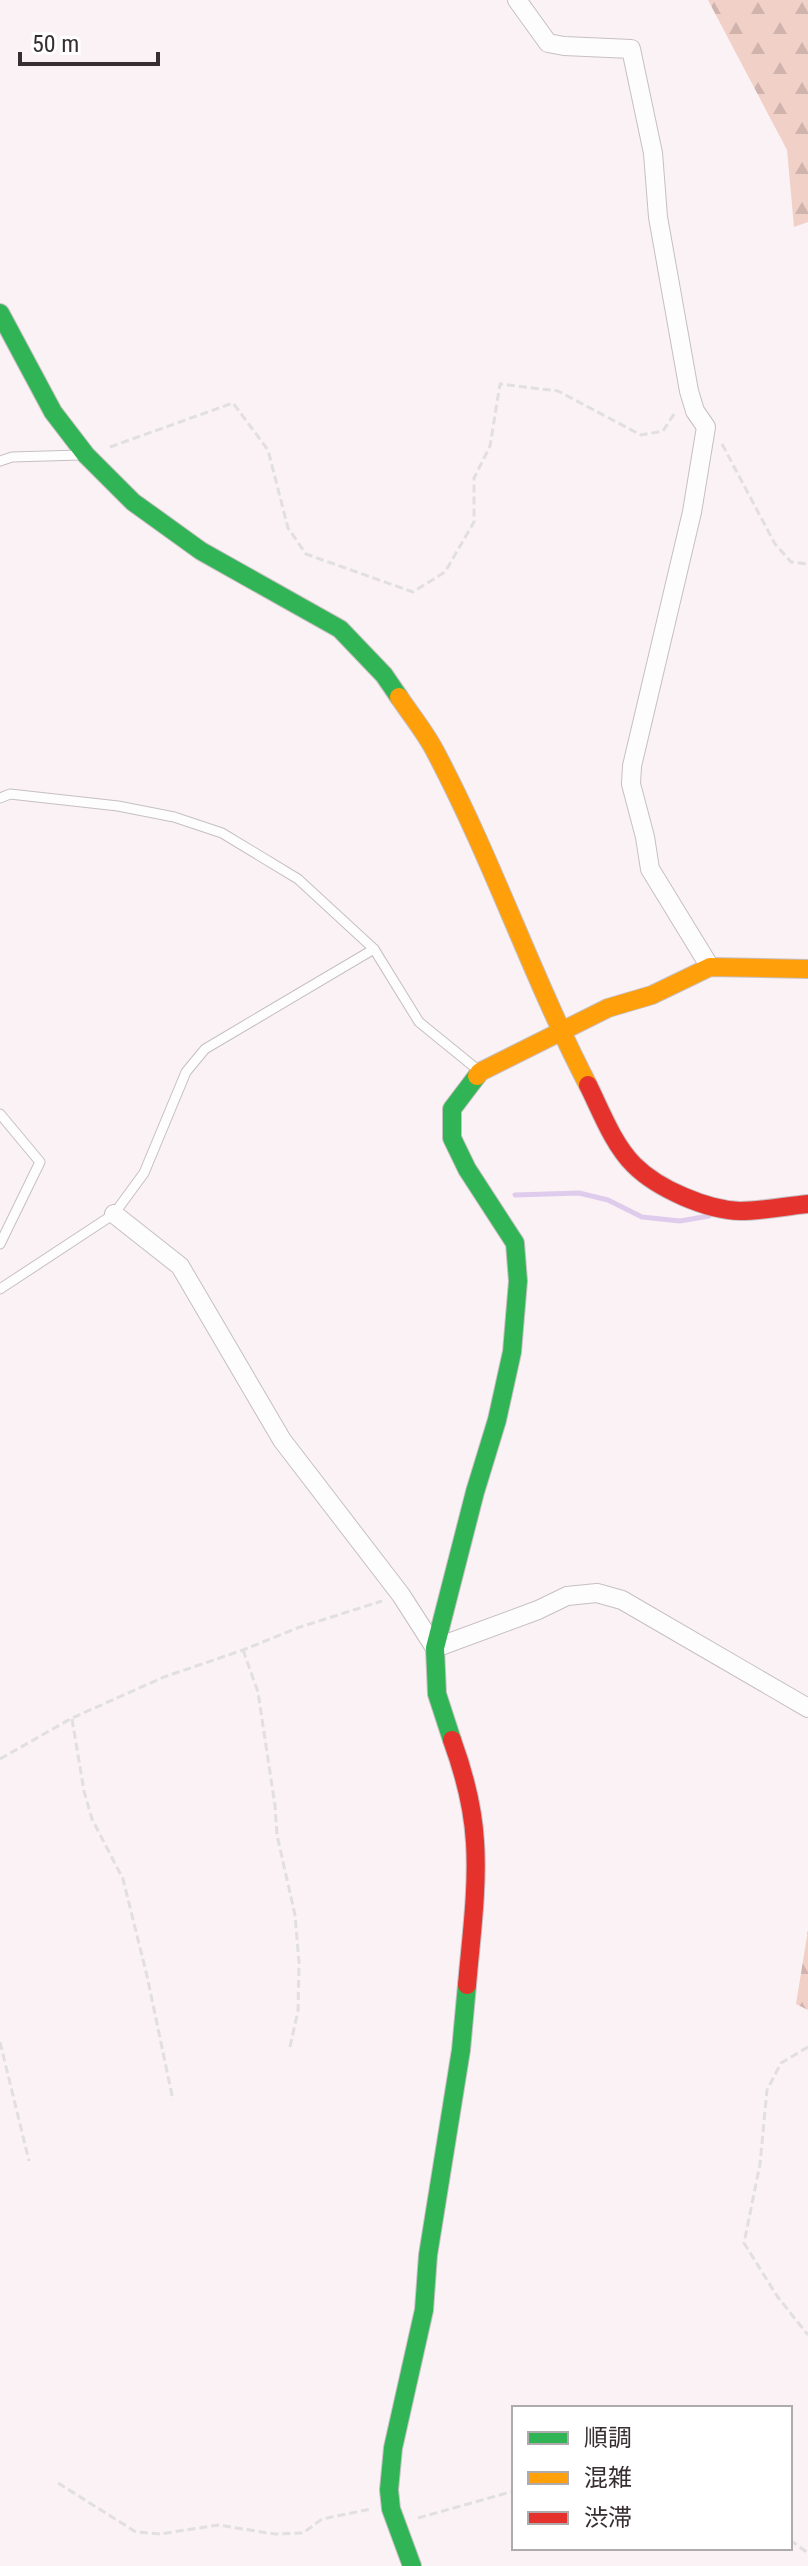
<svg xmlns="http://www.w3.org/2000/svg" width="808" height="2566" font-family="'Roboto Condensed','Noto Sans JP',sans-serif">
<defs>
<pattern id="forest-firs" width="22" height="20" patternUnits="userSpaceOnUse" patternTransform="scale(2)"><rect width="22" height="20" fill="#f1d0c8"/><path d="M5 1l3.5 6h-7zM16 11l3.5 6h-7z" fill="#cfb3ac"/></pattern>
</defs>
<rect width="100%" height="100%" fill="#faf2f5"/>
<!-- forest -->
<g fill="url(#forest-firs)">
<path d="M708,0H808V222L794,227L787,150Z"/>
<path d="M808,1930V2010L796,2004Z"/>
</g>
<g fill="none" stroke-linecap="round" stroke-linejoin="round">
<!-- stream -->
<path stroke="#dfccec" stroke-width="5" d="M515,1195L579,1193L608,1200L642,1217L680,1221L709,1216"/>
<defs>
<g id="lane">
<path d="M0,461L12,457L80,455"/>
<path d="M0,798L10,794L118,806L174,817L222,833L298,879L374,949L419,1022L478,1070"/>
<path d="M0,1114L40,1162L0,1244"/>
<path d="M0,1289L114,1214L144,1173L186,1072L205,1049L374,949"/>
</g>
<g id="street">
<path d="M517,0L548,43L564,46L631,49L653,153L658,217L689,391L695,411L706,427L692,512L632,766L631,784L645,837L650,869L710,967"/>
<path d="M114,1214L180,1266L282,1440L401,1595L435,1648L538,1610L567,1596L597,1593L622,1600L808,1708"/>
</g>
<g id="fast">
<path d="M0,313L53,412L86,455L133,502L201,551L340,629L384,675L399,697"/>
<path d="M452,1740L437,1694L435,1648L475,1492L497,1420L512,1352L518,1281L515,1243L467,1169L452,1138V1109L477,1076"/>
<path d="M412,2566L391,2509L389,2490L393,2448L424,2310L428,2255L461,2050L467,1985"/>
</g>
<g id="slow">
<path d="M399,697C411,715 426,733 436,753C493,861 532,977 588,1085"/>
<path d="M477,1076L480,1072L608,1008L652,995L710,967L808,969"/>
</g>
<g id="jam">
<path d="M588,1085C601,1111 613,1144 634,1165C658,1189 707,1210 740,1211C762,1211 786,1206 808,1204"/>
<path d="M452,1740C464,1773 473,1807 475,1842C478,1889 471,1938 467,1985"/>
</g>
</defs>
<!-- lane casing -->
<use href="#lane" stroke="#c6bfc2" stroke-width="11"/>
<!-- street casing -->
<use href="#street" stroke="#c6bfc2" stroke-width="20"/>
<!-- fast casing -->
<use href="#fast" stroke="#c6bfc2" stroke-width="20"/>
<!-- slow casing -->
<use href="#slow" stroke="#c6bfc2" stroke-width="20"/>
<!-- jam casing -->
<use href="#jam" stroke="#c6bfc2" stroke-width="20"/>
<!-- path -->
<g stroke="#e1dfe0" stroke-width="3" stroke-dasharray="8 4" stroke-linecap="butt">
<path d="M722,444L775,544L791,562L808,564"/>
<path d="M110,447L233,403L268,450L288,528L306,554L413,592L445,572L474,522V478L490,446L500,384L558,391L641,435L663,431L676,411"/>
<path d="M243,1650L258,1692L275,1806L277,1835L295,1915L299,1962L298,2011L289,2051"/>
<path d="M72,1719L84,1791L92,1819L123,1879L147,1976L173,2100"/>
<path d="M0,1759L72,1718L164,1677L243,1650L300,1627L382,1601"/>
<path d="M0,2042L29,2161"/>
<path d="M808,2047L781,2063L767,2090L760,2164L744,2243L777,2296L808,2335"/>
<path d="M58,2483L136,2532L160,2534L218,2525L275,2534L303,2533L322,2519L371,2509"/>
<path d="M418,2518L514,2491"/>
<path d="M790,2540L808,2553"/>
</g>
<!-- lane -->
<use href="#lane" stroke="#fefdfe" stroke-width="9"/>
<!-- street -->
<use href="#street" stroke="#fefdfe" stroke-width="18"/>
<!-- fast -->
<use href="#fast" stroke="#30b455" stroke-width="18"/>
<!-- slow -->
<use href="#slow" stroke="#ff9f0a" stroke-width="18"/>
<!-- jam -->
<use href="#jam" stroke="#e5322d" stroke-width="18"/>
</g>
<!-- legend -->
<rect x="512" y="2406" width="280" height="144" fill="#ffffff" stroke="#afabad" stroke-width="2"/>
<rect x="528" y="2432" width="40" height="12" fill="#30b455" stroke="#afabad" stroke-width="2"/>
<text x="584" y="2446" font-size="24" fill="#372e31">順調</text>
<rect x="528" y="2472" width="40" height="12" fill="#ff9f0a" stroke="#afabad" stroke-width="2"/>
<text x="584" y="2486" font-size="24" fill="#372e31">混雑</text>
<rect x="528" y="2512" width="40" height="12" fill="#e5322d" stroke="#afabad" stroke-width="2"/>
<text x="584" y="2526" font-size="24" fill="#372e31">渋滞</text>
<!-- scale -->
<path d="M20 52v12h138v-12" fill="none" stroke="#372e31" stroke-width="4"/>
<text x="32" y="52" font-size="24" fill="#372e31" stroke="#ffffff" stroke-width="6" paint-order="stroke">50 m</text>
</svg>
